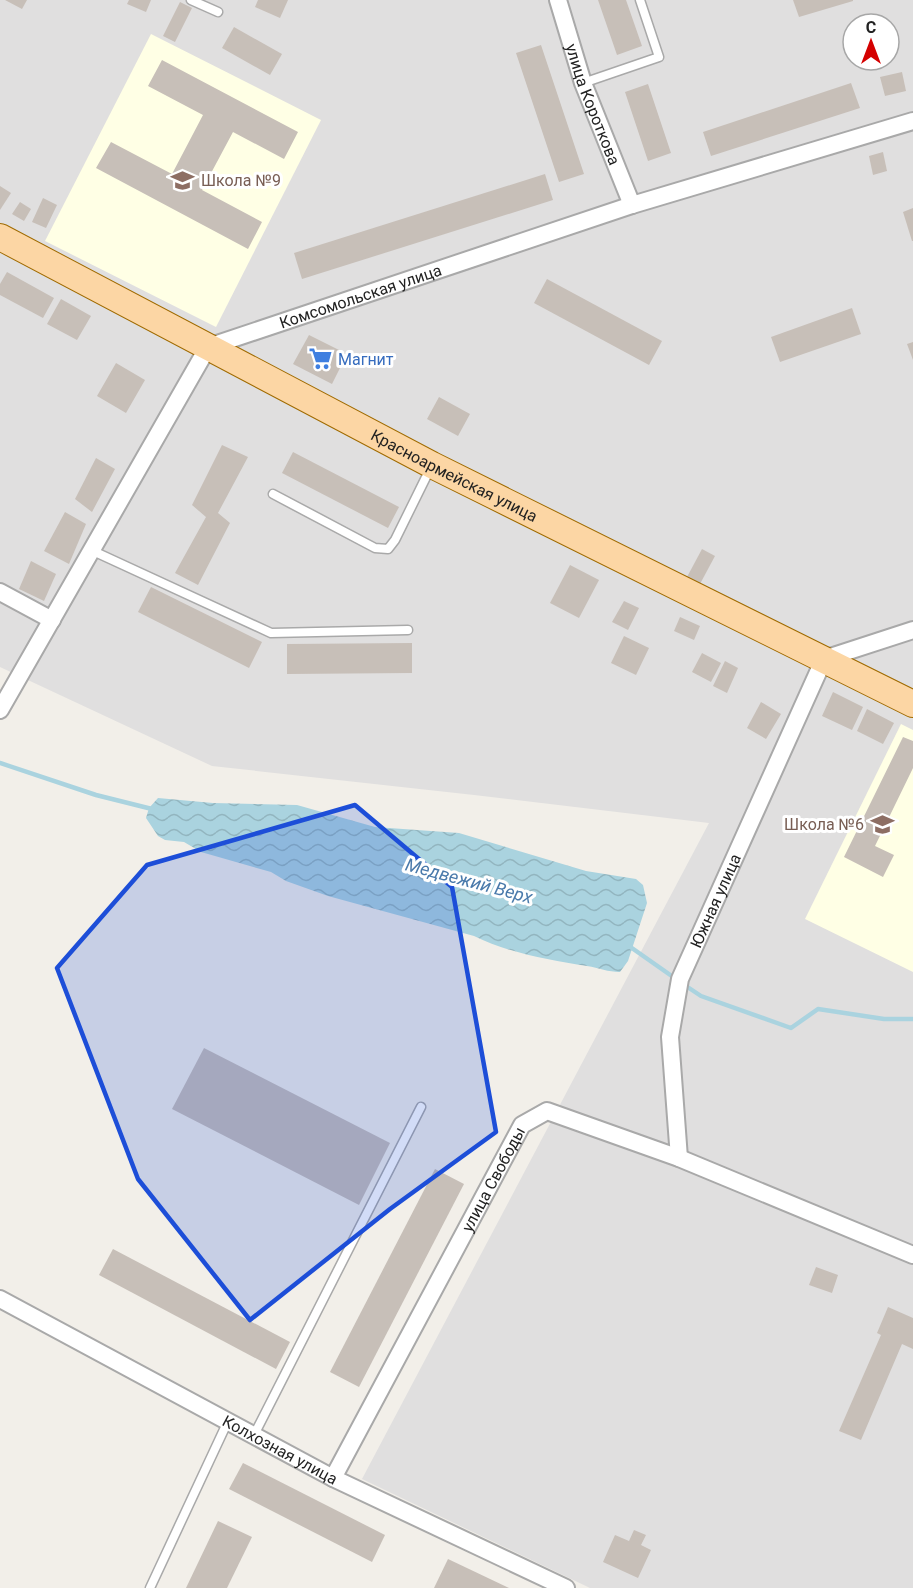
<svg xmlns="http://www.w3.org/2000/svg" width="913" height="1588" font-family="Roboto,sans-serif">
<defs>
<pattern id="water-waves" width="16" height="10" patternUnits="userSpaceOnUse" patternTransform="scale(1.5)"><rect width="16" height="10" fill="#aad3df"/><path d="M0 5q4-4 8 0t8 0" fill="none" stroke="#92b5bf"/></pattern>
</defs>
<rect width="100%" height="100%" fill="#f2efe9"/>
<!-- residential -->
<path fill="#e0dfdf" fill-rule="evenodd" d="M0,0H913V1588H590L362,1479L709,823L474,795L212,766L0,667ZM853,24H889V60H853Z"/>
<!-- education -->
<g fill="#ffffe5">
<path d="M151,34L321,120L216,327L45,241Z"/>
<path d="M901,724L913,730V972L805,919Z"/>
</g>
<!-- water -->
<path fill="url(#water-waves)" d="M158,798L213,803L297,805L375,827L459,833L586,871L636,879L643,885L647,903L628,961L620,972C608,972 599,968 587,966C549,960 509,953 474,936L328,896L286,881L271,872L201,852L184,842L165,840L158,836L146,818L149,808Z"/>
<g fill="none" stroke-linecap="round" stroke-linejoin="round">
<!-- stream -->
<g stroke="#aad3df" stroke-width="4.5">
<path d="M0,763L96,795L152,809"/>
<path d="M629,946L676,979"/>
<path d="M683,984L701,996L791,1028L818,1009L884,1019H913"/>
</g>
</g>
<!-- building -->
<g fill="#c7bfb8">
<path d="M5,0H27L22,9Z"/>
<path d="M129,0H151L146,12L127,4Z"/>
<path d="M258,0H288L280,18L255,7Z"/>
<path d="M598,0H626L642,46L617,55Z"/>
<path d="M793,0H853V1L799,17Z"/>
<path d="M180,2L192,8L175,42L163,36Z"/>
<path d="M234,27L282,54L270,75L222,48Z"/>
<path d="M541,45L584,174L559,182L516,53Z"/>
<path d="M162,60L298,132L284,159L233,132L202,190L262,222L248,249L96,168L111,142L172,174L203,115L148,86Z"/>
<path d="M902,72L906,91L885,96L880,77Z"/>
<path d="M851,83L860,108L711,156L703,132Z"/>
<path d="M648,84L671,153L648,161L625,92Z"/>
<path d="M883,152L887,171L873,175L869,156Z"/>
<path d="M545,174L553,200L302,279L294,253Z"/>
<path d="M0,186L11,193L0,210Z"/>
<path d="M43,198L57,205L46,228L32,222Z"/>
<path d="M20,202L31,209L24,221L12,214Z"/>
<path d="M913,208V241H912L903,212Z"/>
<path d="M7,272L54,298L43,318L0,295V284Z"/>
<path d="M547,279L662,341L649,365L534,303Z"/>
<path d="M61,299L91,316L77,340L47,324Z"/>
<path d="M852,308L861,334L780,362L771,337Z"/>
<path d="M309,335L347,354L332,384L293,364Z"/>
<path d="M913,342V360L907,344Z"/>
<path d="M116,363L145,380L126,413L97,396Z"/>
<path d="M439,397L470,414L458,436L427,419Z"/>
<path d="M222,445L248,457L218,513L230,523L198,585L175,573L206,517L192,505Z"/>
<path d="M293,452L399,507L388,528L282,473Z"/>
<path d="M96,458L115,469L92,512L75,499Z"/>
<path d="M65,512L86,524L69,564L44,551Z"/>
<path d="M702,549L715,556L700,584L687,577Z"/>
<path d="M31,561L56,574L44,601L19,589Z"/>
<path d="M570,565L599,580L579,618L550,603Z"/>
<path d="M151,587L262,642L249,668L138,612Z"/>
<path d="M624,601L639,608L628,630L612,622Z"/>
<path d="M680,617L700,626L694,640L674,631Z"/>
<path d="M624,636L649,648L636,675L611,663Z"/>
<path d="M412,643V673L287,674V644Z"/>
<path d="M702,653L721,663L711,682L692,672Z"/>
<path d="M725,661L738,668L727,693L713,686Z"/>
<path d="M833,692L863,707L852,730L822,716Z"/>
<path d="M761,702L781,714L766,739L747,728Z"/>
<path d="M867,709L894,723L883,744L857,731Z"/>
<path d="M903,737L913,741V768L875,846L894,855L883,877L844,857Z"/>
<path d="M204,1048L390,1143L359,1205L172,1109Z"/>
<path d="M435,1169L464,1184L359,1387L330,1372Z"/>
<path d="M113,1249L290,1342L276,1369L99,1275Z"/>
<path d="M816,1267L838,1275L832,1293L809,1285Z"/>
<path d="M888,1307L913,1318V1349L902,1344L861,1440L839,1431L881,1335L877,1333Z"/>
<path d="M243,1463L385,1535L372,1562L229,1489Z"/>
<path d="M218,1521L252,1537L227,1588H186Z"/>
<path d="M634,1530L646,1535L641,1545L651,1550L638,1578L603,1562L615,1535L629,1541Z"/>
<path d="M448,1559L509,1588H434Z"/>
</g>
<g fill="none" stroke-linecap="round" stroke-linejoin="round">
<defs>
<g id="lane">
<path d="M191,0L218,12"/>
<path d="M583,83L659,57L640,0"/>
<path d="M273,494L375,548L388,549L395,540L431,467"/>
<path d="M93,551L271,633L408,630"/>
<path d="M254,1435L421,1107"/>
<path d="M150,1588L228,1421"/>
</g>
<g id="street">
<path id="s1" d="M558,0L583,83L632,205"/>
<path d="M0,592L52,620"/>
<path id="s2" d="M0,710L208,347L632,205L913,121"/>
<path id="s3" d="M679,1158L670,1037L680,979L824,659L913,630"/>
<path id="s4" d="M0,1299L333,1478L566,1588"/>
<path id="s5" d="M333,1478L522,1125L547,1111L679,1158L913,1255"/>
</g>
<g id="primary">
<path id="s6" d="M0,237L432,465L913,704"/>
</g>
</defs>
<!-- lane casing -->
<use href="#lane" stroke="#a9a9a9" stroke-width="11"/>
<!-- street casing -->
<use href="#street" stroke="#a9a9a9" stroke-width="20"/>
<!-- primary casing -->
<use href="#primary" stroke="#a06b00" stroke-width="28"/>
<!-- lane -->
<use href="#lane" stroke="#fff" stroke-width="8"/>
<!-- street -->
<use href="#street" stroke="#fff" stroke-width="16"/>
<!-- primary -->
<use href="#primary" stroke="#fcd6a4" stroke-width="26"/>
</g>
<!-- marked area -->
<path fill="#1d4ed8" fill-opacity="0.2" stroke="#1d4ed8" stroke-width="4.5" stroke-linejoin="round" d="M355,805L452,887L496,1132L390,1209L250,1320L138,1179L57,968L147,865Z"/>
<!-- icons -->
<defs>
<symbol id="school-bare" viewBox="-9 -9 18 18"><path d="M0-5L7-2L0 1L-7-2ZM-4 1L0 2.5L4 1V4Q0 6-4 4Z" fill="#8d6e63" stroke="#fff" stroke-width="2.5" paint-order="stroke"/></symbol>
<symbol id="supermarket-bare" viewBox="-9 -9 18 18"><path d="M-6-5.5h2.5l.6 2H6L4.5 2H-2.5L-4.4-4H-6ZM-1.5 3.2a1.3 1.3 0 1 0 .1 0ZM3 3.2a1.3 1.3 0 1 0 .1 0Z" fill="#3f7fe0" stroke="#fff" stroke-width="2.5" paint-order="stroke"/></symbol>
</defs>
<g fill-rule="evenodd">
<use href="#school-bare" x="166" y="164" width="33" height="33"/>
<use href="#supermarket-bare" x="304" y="342" width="33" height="33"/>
<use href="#school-bare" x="866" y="808" width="33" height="33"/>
</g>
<g text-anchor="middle" stroke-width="6" stroke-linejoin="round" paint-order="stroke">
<!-- street labels -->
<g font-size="16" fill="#222" stroke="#fff">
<text dy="6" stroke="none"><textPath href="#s1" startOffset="110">улица Короткова</textPath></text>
<text dy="6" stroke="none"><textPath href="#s2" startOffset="579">Комсомольская улица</textPath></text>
<text dy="6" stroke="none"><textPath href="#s6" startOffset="513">Красноармейская улица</textPath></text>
<text dy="6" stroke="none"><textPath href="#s3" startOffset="266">Южная улица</textPath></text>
<text dy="6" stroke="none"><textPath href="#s5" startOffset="339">улица Свободы</textPath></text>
<text dy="6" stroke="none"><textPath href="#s4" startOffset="318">Колхозная улица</textPath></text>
</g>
<!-- education labels -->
<g font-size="16" fill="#785e54" stroke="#fff" text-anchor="start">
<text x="201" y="186">Школа №9</text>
<text x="864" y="830" text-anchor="end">Школа №6</text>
</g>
<!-- shop labels -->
<g font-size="16" fill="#366cbe" stroke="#fff" text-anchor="start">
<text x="338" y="365">Магнит</text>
</g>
<!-- water labels -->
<g font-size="18" font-style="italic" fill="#4a7aab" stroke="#fff">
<text transform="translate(469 881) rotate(15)" y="6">Медвежий Верх</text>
</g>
</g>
<!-- north arrow -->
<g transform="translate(871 42)"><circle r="28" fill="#ffffff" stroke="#a7a7a7" stroke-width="1.5"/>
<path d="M0-4.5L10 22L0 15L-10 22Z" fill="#d40000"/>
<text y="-9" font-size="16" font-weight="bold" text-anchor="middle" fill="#222222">С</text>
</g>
</svg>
